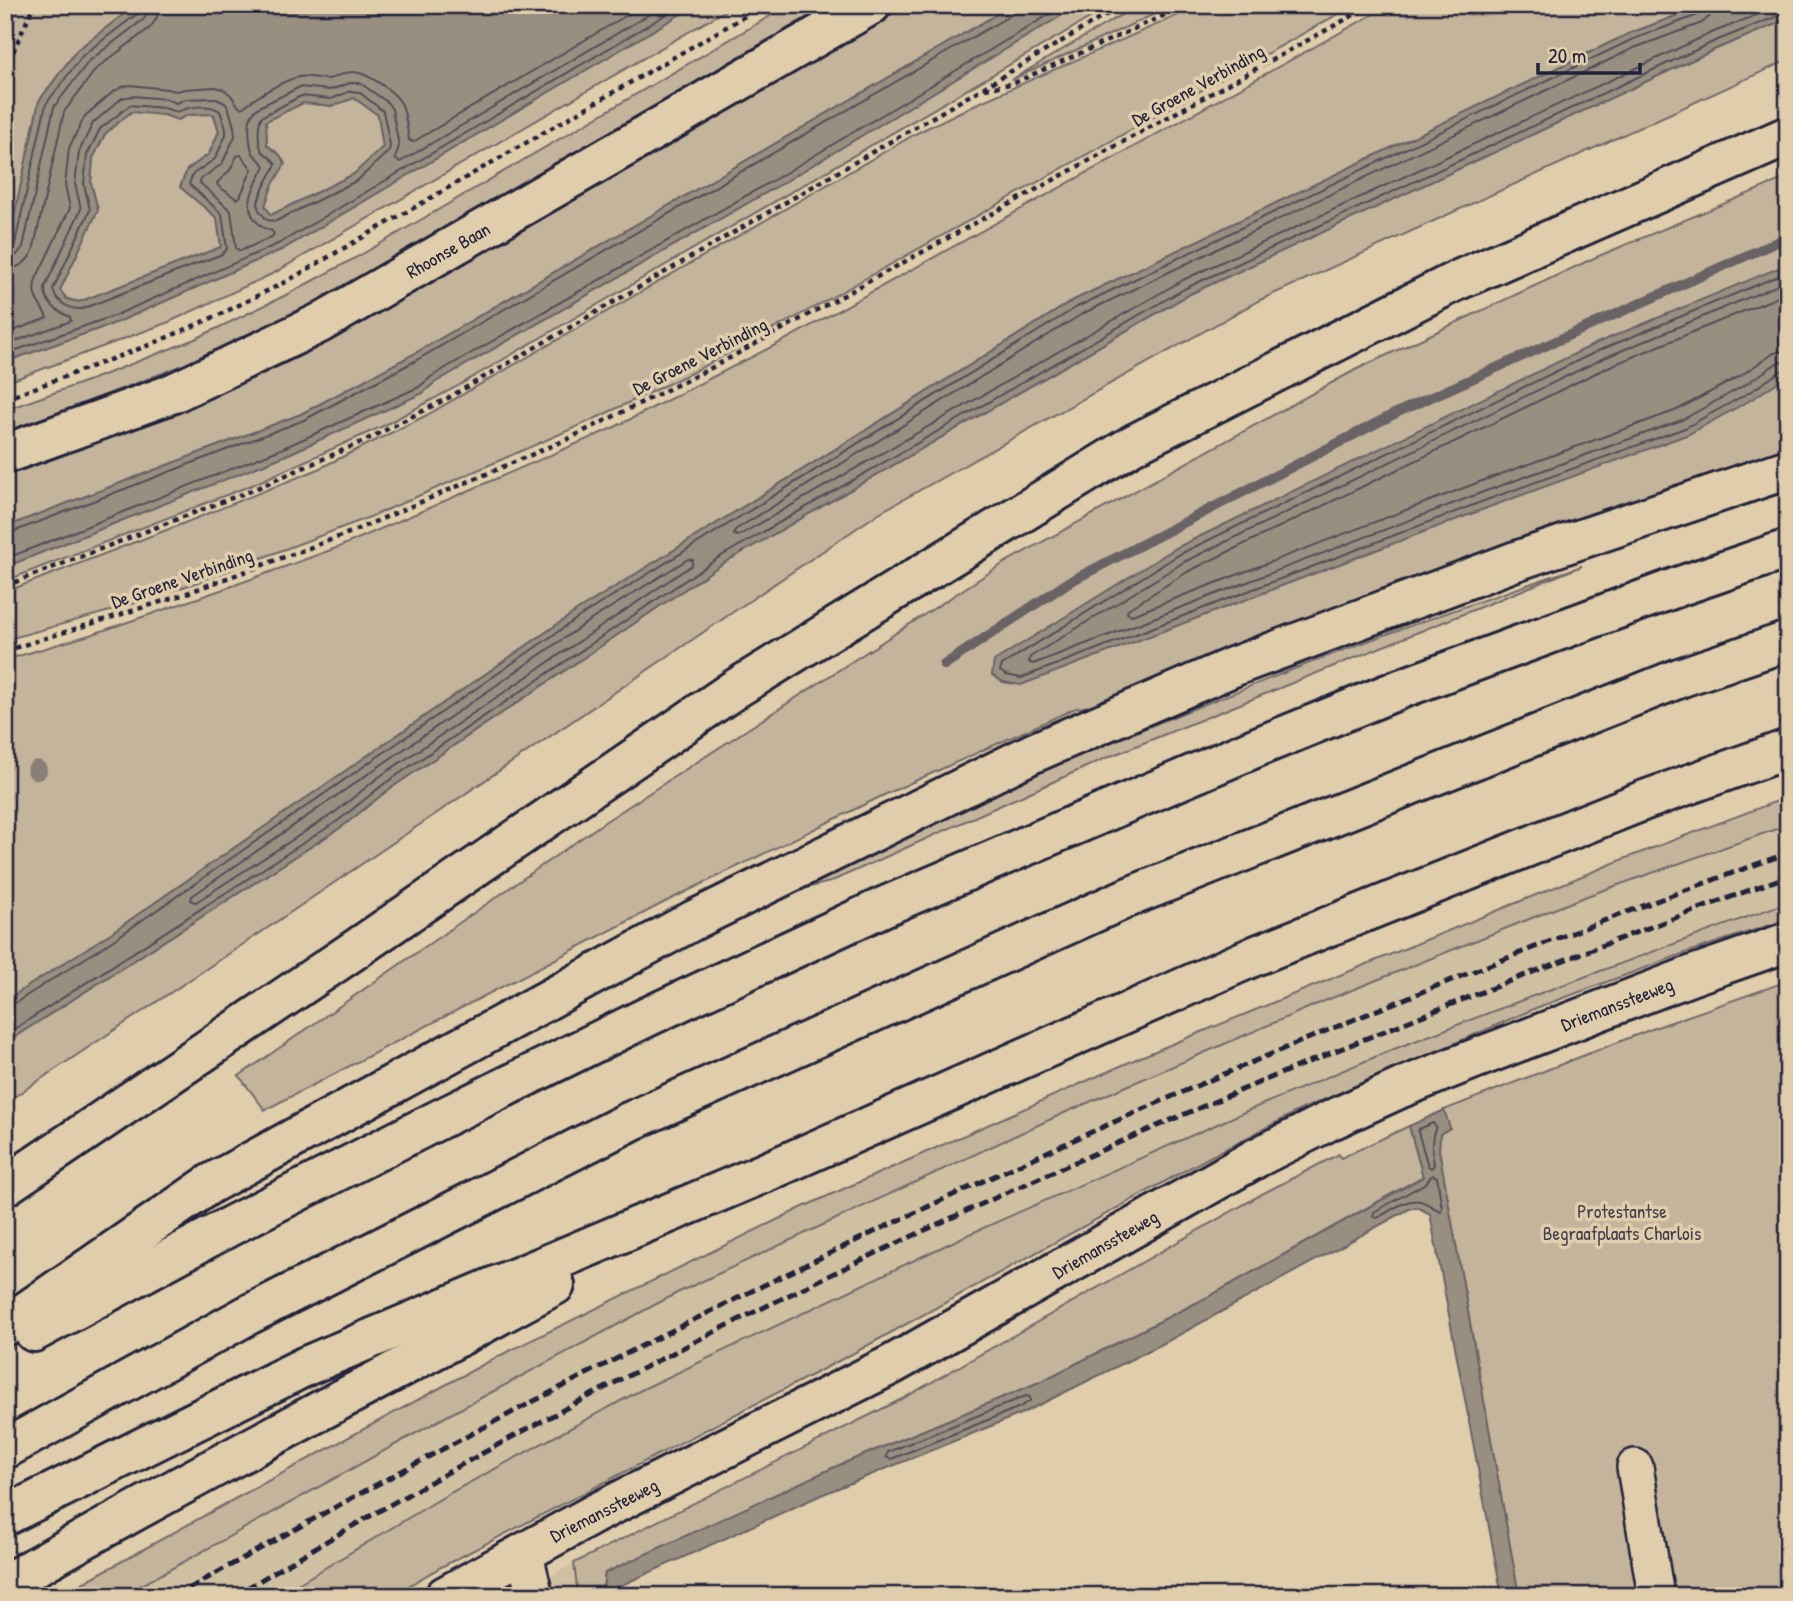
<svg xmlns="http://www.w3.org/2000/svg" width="1793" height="1601" font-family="'Patrick Hand',sans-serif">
<rect width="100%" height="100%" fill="#dfcdab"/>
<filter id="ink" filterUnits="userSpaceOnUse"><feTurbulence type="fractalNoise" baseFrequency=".0143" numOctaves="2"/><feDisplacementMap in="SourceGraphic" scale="14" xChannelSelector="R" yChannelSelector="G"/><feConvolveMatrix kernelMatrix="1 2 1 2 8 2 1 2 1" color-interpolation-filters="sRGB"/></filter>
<g filter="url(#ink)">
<!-- built -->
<g fill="#d0c0a2">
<path d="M1788,825V902L1546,991L1394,1049L1249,1110L963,1237L641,1390L450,1493L278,1596H122L447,1416L677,1293L1064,1113L1322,1002L1587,896Z"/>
<path d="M574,1563L578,1596H515Z"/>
</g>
<!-- green -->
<g fill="#c3b49b" stroke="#726b6b" stroke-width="2">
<path d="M5,5H136L77,50L39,101L5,258Z"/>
<path d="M696,5H735L274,273L169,322L5,383V362L118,322L283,249Z"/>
<path d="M789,5H828L315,303L189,363L5,433V410L93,379L195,339L286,295L359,256Z"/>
<path d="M908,5H1013L412,355L301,414L5,527V475L202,402L315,349Z"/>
<path d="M1079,5H1112L456,387L383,426L252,485L5,581V567L284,456L423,393L434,383L453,372L781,184Z"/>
<path d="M1138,5H1174L1011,80Z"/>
<path d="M1201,5H1354L811,309L693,372L592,420L375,515L198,582L117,609L5,640V592L182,524L316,470L425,416L919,132L974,105Z"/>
<path d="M1390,5H1705L1628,34L1074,300L578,610L111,933L5,1001V660L93,634L221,590L339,547L615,427L781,342Z"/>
<path d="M1788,19V60L1260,300L879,513L263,931L5,1103V1043L343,826L388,790L722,564L1190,294L1716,49Z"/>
<path d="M354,98L378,115L383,147L354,174L271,215L265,206L272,186L280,155L267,145L266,121L303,103L332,106Z"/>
<path d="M131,111L164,115L178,120L187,115L213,113L219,131L209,154L187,170L180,187L217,218L221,247L79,302L67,299L60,290L98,210L91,183L93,158L105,134Z"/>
<path d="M1788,177V455L1100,705L1076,708L884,795L667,901L265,1110L239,1076L606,821L1004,563L1357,369L1594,258Z"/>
<path d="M1582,566L1106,758L830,882L751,902C932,817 1115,738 1302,666C1394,630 1489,598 1582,566Z"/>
<path d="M1788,797V825L1587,896L1322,1002L1064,1113L677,1293L447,1416L122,1596H59L229,1502L497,1357L803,1207L1143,1056L1621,860Z"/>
<path d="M1788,902V919L1685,953L1536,1008L1298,1111L1204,1160L852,1354L441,1567L391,1596H278L450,1493L641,1390L963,1237L1249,1110L1394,1049L1546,991Z"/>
<path d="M1788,981V1596H1519L1439,1150L1440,1134L1449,1128L1444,1110L1657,1027Z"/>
<path d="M1409,1126L1423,1176L1208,1297L1042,1381L837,1466L605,1573L603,1588L611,1590L613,1596H578L574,1563L902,1399L1264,1193L1339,1154L1341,1158Z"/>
</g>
<!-- water -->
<g fill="#998f81" stroke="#696365" stroke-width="2" fill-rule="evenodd">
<path d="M136,5H696L283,249L118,322L5,362V258L39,101L77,50ZM354,98L378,115L383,147L354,174L271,215L265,206L272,186L285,164L280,155L267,145L266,121L303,103L332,106ZM131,112L164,115L178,120L188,115L214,114L219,132L209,154L187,170L180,187L217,218L221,247L79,302L67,299L60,290L98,210L91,183L93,158L105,134Z"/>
<path d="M1013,5H1079L781,184L453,372L434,383L423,393L284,456L5,567V527L301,414L412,355Z"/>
<path d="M1705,5H1788V19L1716,49L1190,294L722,564L388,790L343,826L5,1043V1001L111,933L578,610L1074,300L1628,34Z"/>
<path d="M1788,264V375L1754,398L1689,434L1492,506L1021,685L1003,682L992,675L994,661L1176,548L1597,343Z"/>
<path d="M1444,1110L1450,1128L1440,1134L1439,1150L1519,1596H1502L1430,1214L1419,1208H1411L1166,1342L1023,1413L821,1495L611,1590L603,1588L605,1573L837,1466L1042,1381L1208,1297L1423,1177L1409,1126Z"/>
</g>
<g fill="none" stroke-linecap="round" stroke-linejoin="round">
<!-- shore -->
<g stroke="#524e57" stroke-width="2">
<path d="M1712,5L1710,16L1702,23L1634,48L1082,314L735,530L734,535L738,536L1183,280L1709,34L1781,5"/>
<path d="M351,91L359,92L383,111L390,145L389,151L358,180L276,221L267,220C264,216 258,211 258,206C257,195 272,174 276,164C272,158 268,156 263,152C257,145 258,126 261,117L301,96L331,99Z"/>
<path d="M130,105L164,108L177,112C188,107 209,103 220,111L226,129V135L215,159L193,174L189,184L222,214L227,249L222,254L82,309C69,310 56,302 53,289L90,210L84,184L87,155L100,129Z"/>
<path d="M241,155L252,169L240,197L237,199L218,186L217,183L230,170L237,156Z"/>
<path d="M5,250L11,249L15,243L46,104L83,55L137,14L140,5"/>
<path d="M5,259L16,256L23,247L54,107L89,61L144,19L148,13L149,5"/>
<path d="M5,269C18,269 27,263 33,251L64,112L96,69L151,27L157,17L159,5"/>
<path d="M1788,272L1600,350L1180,554L1002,665L1000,671L1006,675L1021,678L1489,499L1685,428L1750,392L1781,371L1788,370"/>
<path d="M1788,281L1604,358L1184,562L1030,657L1029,662L1033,664L1486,491L1682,420L1745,385L1777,363L1788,361"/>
<path d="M1788,293L1608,367L1189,571L1128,609L1127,613L1132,615L1482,481L1677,410L1740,376L1774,353L1788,350"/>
<path d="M5,334L47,318C41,302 30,300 36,279L70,208L65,185L69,148L85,116L113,92L122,87L130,85L167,89L176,91L185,89L215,87L223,89L230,94L239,107L242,108C255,98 282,80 299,77C308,75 317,79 326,79C335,79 342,72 352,72C365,71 394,91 401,103C406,113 407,128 409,140L413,142L644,5"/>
<path d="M5,345L71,321L70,317C57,311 44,303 45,287L81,209L75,184L79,152L93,123L122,98L133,96L166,99L176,103L186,99L214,98L225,103L229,109L234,127L235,136L222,164L201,179L200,183L231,211L236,248L240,251L272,237L274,234L272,231C264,229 259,226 254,218C243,202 257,182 265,166C262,161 256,158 253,153C249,145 248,124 251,116C253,111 255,110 259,107L300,87L330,90L350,83H360L387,102L392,109L399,146L395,159L400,162L665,5"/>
<path d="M5,354L116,315L280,243L682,5"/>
<path d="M5,533H10L304,420L415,361L1011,15L1015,11V5"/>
<path d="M5,559L281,449L419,387L431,377L449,366L777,178L1065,5"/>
<path d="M688,559L693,560L692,565L379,777L334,813L196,902L191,901L192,896L586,623Z"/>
<path d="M5,1006L12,1005L115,939L582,615L1077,307L1631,40L1698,15L1703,11L1704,5"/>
<path d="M5,1035L339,820L384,784L718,558L1186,288L1713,42L1783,14H1788"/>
<path d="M1433,1123L1436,1127C1430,1139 1432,1152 1434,1165L1431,1168L1428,1166L1418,1132L1419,1129Z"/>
<path d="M1432,1175L1437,1177L1442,1208L1441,1211C1434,1209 1428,1203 1420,1201C1405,1198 1389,1212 1377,1218L1373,1217L1374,1212L1426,1183Z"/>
<path d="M1026,1396L1030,1397V1401L1020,1407L891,1459L886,1457L888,1452Z"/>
</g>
<!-- stream -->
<path stroke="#696365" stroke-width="10" d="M944,665L1069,582L1398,412L1788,237"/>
<defs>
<g id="minor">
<path d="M1635,1467L1656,1596"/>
<path d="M524,1551L535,1596"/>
</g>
<g id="major">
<path d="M5,454L171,394L320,323L871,5"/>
<path d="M445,1596L596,1513L893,1364L1256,1158L1329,1121L1401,1088L1474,1059L1693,975L1788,942"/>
</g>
<g id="highway">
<path d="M5,1186L353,951L735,689L1134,444L1456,281L1788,136"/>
<path d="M5,1326L210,1184L694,920L1033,753L1235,666L1513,562L1788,469"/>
<path d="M34,1332L234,1224L440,1119L647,1017L883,907L1257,747L1400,689L1683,585L1788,549"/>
<path d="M5,1449L248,1315L631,1121L1129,897L1682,677L1788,641"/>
<path d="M5,1516L306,1366L764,1173L1257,955L1645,800L1788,749"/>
<path d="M5,1584C186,1480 372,1384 555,1285"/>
</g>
</defs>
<!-- minor casing -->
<use href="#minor" stroke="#22223b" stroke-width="40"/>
<!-- major casing -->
<use href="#major" stroke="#22223b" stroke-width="44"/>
<!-- highway casing -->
<use href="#highway" stroke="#22223b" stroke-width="44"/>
<!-- path -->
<g stroke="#22223b" stroke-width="4.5" stroke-dasharray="5 5" stroke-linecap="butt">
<path d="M5,70L34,5"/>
<path d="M985,89L1014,83L1187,5"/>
<path d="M5,399L152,344L221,314L289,280L764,5"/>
<path d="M5,586L255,489L364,441L448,398L981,89L1123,5"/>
<path d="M5,651L176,597L344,535L568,439L715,366L1372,5"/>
</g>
<!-- minor -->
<use href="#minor" stroke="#dfcdab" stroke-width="35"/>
<!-- major -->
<use href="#major" stroke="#dfcdab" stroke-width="38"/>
<!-- highway -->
<use href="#highway" stroke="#dfcdab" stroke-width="38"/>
<!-- rail -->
<g stroke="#22223b" stroke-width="5" stroke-dasharray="10 5" stroke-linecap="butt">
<path d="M176,1596C691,1303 1229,1052 1788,853"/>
<path d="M234,1596C724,1300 1252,1072 1788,876"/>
</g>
</g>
<!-- trees -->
<circle fill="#897f78" cx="37" cy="770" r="10"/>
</g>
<g text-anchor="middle" stroke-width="7" stroke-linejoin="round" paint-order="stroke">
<!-- street labels -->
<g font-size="19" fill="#22223b" stroke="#dfcdab">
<text transform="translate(1198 85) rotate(-29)" y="7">De Groene Verbinding</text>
<text transform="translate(448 250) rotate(-30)" y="7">Rhoonse Baan</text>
<text transform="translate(700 356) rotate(-27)" y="7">De Groene Verbinding</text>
<text transform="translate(182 578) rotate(-19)" y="7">De Groene Verbinding</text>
<text transform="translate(1617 1004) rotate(-21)" y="7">Driemanssteeweg</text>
<text transform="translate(1105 1244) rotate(-30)" y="7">Driemanssteeweg</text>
<text transform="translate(604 1510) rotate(-27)" y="7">Driemanssteeweg</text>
</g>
<!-- park labels -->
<g font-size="19" fill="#423f4e" stroke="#dfcdab">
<text x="1622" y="1218">Protestantse<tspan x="1622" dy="22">Begraafplaats Charlois</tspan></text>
</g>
</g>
<!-- margin -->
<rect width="1793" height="1601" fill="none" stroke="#dfcdab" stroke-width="28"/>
<rect x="14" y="14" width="1765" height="1573" fill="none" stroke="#22223b" stroke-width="2.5" filter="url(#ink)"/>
<!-- scale -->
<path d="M1538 63v10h102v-10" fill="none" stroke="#22223b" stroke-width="3.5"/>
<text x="1548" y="63" font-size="21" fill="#22223b" stroke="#dfcdab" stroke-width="5" paint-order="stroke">20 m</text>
</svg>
